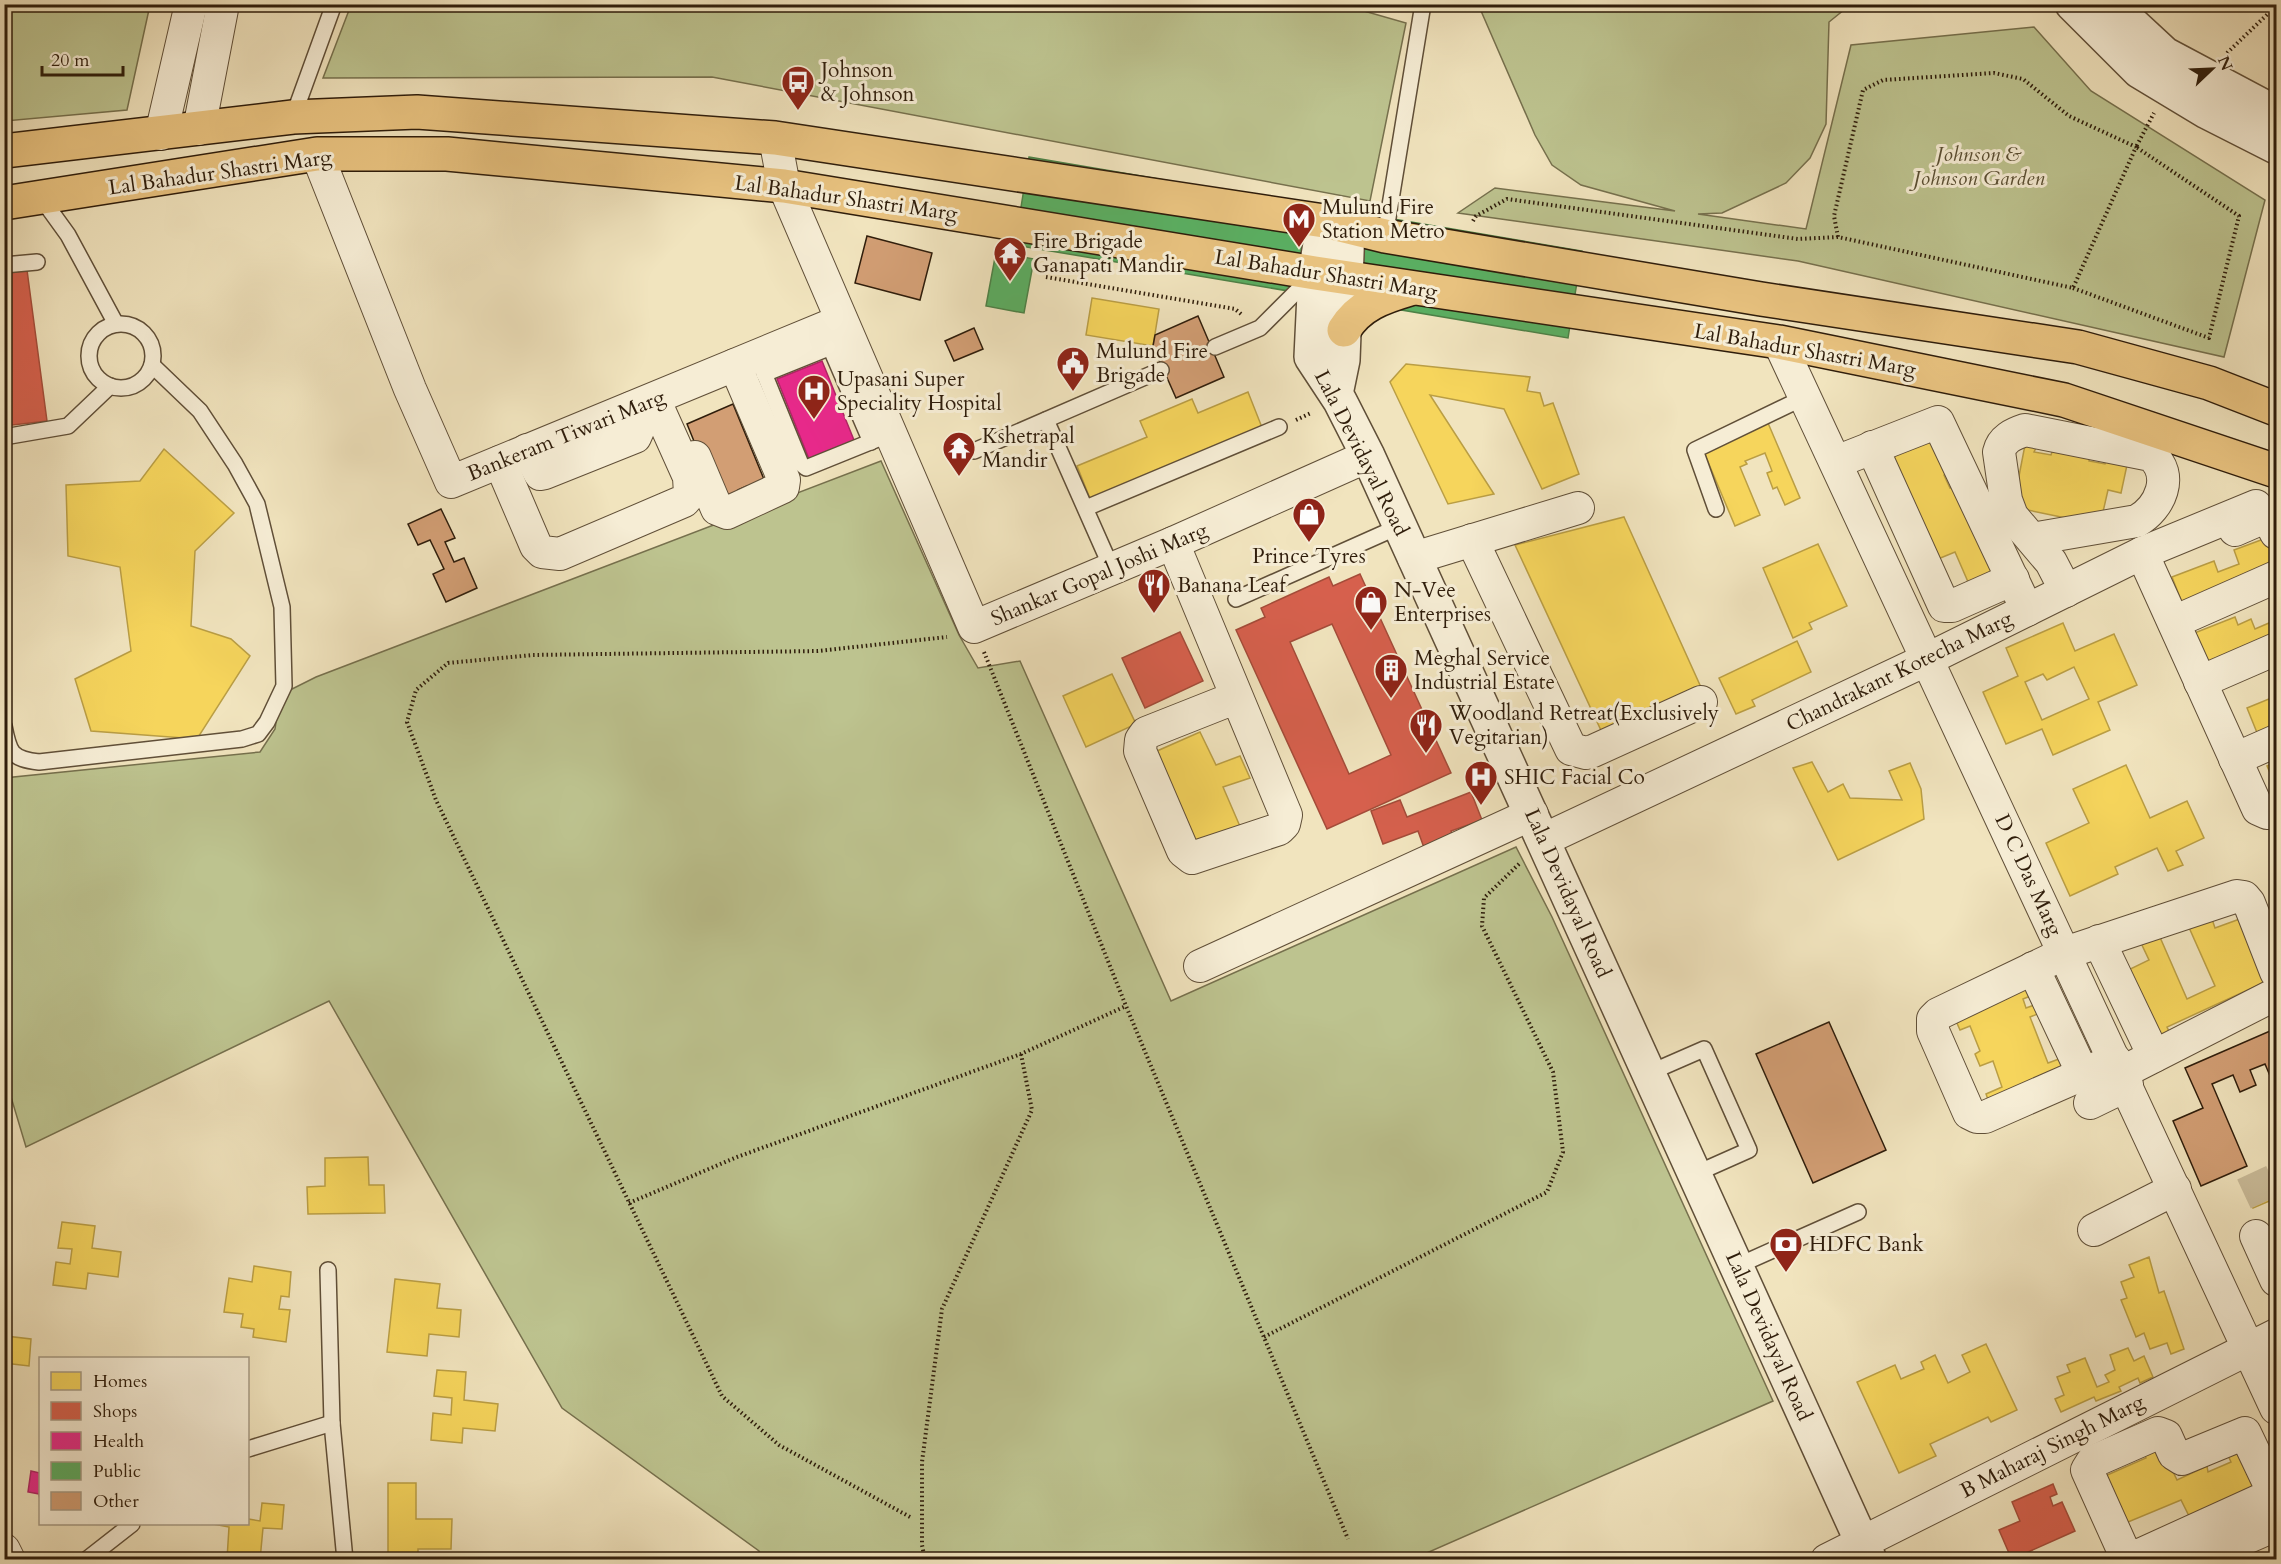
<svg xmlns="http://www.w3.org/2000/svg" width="2281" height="1564" font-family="Cardo,serif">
<rect width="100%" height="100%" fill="#f1e4be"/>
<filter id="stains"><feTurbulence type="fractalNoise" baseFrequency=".00333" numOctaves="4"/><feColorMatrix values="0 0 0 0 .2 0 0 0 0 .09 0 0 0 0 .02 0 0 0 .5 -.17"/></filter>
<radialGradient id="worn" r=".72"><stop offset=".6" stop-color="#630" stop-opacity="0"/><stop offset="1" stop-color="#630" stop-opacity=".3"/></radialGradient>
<!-- green -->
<g fill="#bdc38f" stroke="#76704d" stroke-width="1.5">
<path d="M5,4L150,5L127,110L5,121Z"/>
<path d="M1478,4L1850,5L1829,22L1826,124L1810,158L1786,183L1722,213L1698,214L1806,229L1851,45L2034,27L2091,91L2265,200L2224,357L1798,261L1458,213L1495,188L1675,211L1581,185L1552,165L1535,135Z"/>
<path d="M1343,5L1406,23L1370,201L712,77L323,78L351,5Z"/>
<path d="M881,461L959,635L978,668L1020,661L1171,1001L1516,847L1552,917L1773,1401L1413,1559H762L759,1551L562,1408L329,1001L26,1147L5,1077L4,778L260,752L275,729L280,695L316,677Z"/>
</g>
<!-- homes -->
<g fill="#f6d55c" stroke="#ba9e44" stroke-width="1.5" fill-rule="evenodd">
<path d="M1092,298L1159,309L1153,346L1086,335Z"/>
<path d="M1406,364L1530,377L1527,391L1540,393L1544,406L1553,403L1579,474L1542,489L1504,409L1430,395L1494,494L1448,504L1390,382Z"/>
<path d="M1248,392L1263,430L1091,501L1077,466L1147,437L1140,421L1192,399L1198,413Z"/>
<path d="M1768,423L1800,498L1785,505L1777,487L1773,489L1767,473L1772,471L1765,453L1745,461L1747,464L1740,467L1760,515L1735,526L1703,450Z"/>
<path d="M1934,429L1952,471L1944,475L1950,488L1958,485L2002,578L1972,591L1955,552L1938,559L1880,452Z"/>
<path d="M2025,445L2036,448L2034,452L2051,455L2053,449L2090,457L2089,461L2105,464L2106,460L2127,465L2121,493L2108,490L2100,525L2013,507Z"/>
<path d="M164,449L234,513L195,551L191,626L231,639L250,656L197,739L91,731L75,679L131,651L120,567L68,556L66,485L140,481Z"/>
<path d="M1624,517L1704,694L1605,739L1515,545Z"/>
<path d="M2269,537L2276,558V569L2183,605L2172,577L2214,561L2218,572L2239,564L2234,550Z"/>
<path d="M1818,544L1847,606L1809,623L1812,629L1793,638L1763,568Z"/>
<path d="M2235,617L2238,625L2251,619L2255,629L2276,620V638L2205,667L2192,634Z"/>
<path d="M2063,623L2075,651L2114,634L2137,685L2098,702L2110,730L2053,755L2042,729L2006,744L1983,692L2018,676L2006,648ZM2074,667L2089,699L2042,720L2025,682L2043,674L2047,680Z"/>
<path d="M1797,641L1811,672L1752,700L1755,706L1736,714L1719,678Z"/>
<path d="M1112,674L1136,724L1086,747L1063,696Z"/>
<path d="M2276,696V733L2260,740L2247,708Z"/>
<path d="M1200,732L1216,765L1240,756L1250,778L1223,787L1242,831L1197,848L1157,751Z"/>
<path d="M1812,762L1828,792L1843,784L1850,798L1902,800L1889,771L1910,763L1921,789L1924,819L1838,860L1793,768Z"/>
<path d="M2276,762V787L2267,766Z"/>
<path d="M2126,765L2150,818L2187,801L2204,838L2176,851L2183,865L2168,871L2157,848L2115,867L2118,874L2070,896L2046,843L2089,823L2073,789Z"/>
<path d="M2248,916L2274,978L2167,1027L2171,1036L2153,1041L2122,973L2149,960L2141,943L2159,935L2187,999L2215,986L2187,923L2212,919L2215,928Z"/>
<path d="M2027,980L2033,995L2023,999L2026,1008L2037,1004L2040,1013L2030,1017L2048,1063L2059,1059L2067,1079L1991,1108L1986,1094L2002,1087L1993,1061L1980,1066L1975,1054L1980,1051L1970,1026L1960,1030L1953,1014L1976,1011L2008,998L2005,989Z"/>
<path d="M368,1157L369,1185H384L385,1213L308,1214L307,1187L325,1186V1158Z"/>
<path d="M2276,1175V1205L2274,1199L2253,1208L2245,1188Z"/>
<path d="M62,1222L95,1226L92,1248L121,1252L118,1277L88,1273L86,1289L53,1285L56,1262L70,1264L72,1249L58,1248Z"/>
<path d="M2149,1257L2159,1293L2164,1291L2184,1349L2171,1354L2167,1343L2150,1349L2144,1333L2136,1337L2121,1300L2127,1298L2121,1282L2134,1277L2129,1265Z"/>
<path d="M254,1266L291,1272L289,1297L281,1296L279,1309L290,1310L286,1342L253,1337L254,1329L241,1327L243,1314L224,1312L229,1278L252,1282Z"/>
<path d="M395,1279L440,1284L437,1308L461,1310L459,1337L429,1334L427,1356L387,1352Z"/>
<path d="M4,1307L9,1308L6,1336L31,1339L29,1366L4,1363Z"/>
<path d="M1986,1344L2017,1410L1991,1422L1988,1417L1930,1444L1936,1456L1899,1473L1857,1382L1895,1365L1901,1379L1924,1369L1921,1362L1935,1355L1948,1383L1970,1372L1962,1355Z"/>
<path d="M2128,1348L2134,1361L2144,1356L2153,1377L2140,1383L2138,1378L2119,1387L2121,1391L2096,1401L2094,1397L2061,1412L2055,1399L2064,1395L2057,1377L2070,1372L2067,1365L2085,1358L2097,1387L2109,1382L2105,1375L2115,1370L2110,1355Z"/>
<path d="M437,1370L466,1372L464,1400L498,1404L495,1431L463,1428L462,1443L431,1440L433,1413L451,1415L452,1398L434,1396Z"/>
<path d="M2241,1436L2267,1493L2194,1526L2181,1500L2116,1527L2096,1480L2146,1458L2140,1446L2157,1438L2177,1480L2207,1466L2208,1472L2231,1462L2223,1444Z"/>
<path d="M388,1483H416V1519H452L451,1549H418V1560H388Z"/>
<path d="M262,1503L284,1505L282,1529L263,1528L260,1560L227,1559L229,1527L213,1524H248V1519L260,1521Z"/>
</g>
<!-- shops -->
<g fill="#d6604d" stroke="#a44c39" stroke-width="1.5" fill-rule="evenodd">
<path d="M27,270L47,421L4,426V273Z"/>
<path d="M1360,574L1451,773L1327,829L1236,630L1265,617L1261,608L1329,577L1333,586ZM1332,624L1391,755L1349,774L1290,642Z"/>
<path d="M1180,632L1203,681L1145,708L1122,658Z"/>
<path d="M1471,792L1482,820L1451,831L1456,846L1427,856L1418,831L1383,844L1371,811L1400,800L1407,817Z"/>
<path d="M2053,1484L2057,1494L2050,1497L2053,1506L2062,1502L2075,1531L2017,1557L2018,1560H2012L1999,1530L2020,1521L2012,1502Z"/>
</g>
<!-- health -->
<g fill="#e7298a" stroke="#b02564" stroke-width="1.5">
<path d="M822,361L856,445L811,464L777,379Z"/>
<path d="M31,1471L40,1473V1499L39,1494L28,1492Z"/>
</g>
<!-- public -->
<g fill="#5aae61" stroke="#4d8247" stroke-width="1.5">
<path d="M1029,157L1582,251L1568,338L1015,245Z"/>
<path d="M996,252L1034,259L1024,313L986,306Z"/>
</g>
<!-- building -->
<g fill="#d29e74" stroke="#2f1d0b" stroke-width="1.5">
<path d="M867,236L932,253L920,300L855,283Z"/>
<path d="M1198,316L1224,377L1176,398L1153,346L1155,335Z"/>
<path d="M974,328L983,349L954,361L945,341Z"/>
<path d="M733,404L768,489L751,495L747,486L738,490L743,501L722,510L687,424Z"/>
<path d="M441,509L455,538L445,542L454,562L464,558L477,588L446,602L433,574L444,569L430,540L418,545L408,524Z"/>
<path d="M1829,1022L1886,1150L1813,1183L1756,1054Z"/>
<path d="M2270,1031L2276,1047V1090L2265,1064L2250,1070L2256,1085L2240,1092L2233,1075L2212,1084L2247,1166L2201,1186L2173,1121L2203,1108L2185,1068Z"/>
</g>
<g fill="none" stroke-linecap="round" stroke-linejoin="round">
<!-- minor-tunnel -->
<path stroke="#cabc9a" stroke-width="32" stroke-dasharray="32 16" stroke-linecap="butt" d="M2244,1194L2276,1179"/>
<defs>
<g id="service">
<path d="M293,117L334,4"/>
<path d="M42,199L68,235L116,324"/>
<path d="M1385,236L1423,4"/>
<path d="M4,265L37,262"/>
<circle cx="121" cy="356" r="32"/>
<path d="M830,347L871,442"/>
<path d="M1215,347L1260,328L1313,275"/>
<path d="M757,356L801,464L806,468L890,434"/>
<path d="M764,374L836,345"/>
<path d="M1046,420L1112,569"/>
<path d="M4,437L68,426L110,386"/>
<path d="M974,451L1161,370"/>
<path d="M1086,508L1279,427"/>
<path d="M1716,509L1695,450L1805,397"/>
<path d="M1236,599L1400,526"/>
<path d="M4,726C9,752 11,759 39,762L242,739L258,734L267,722L284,686L282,607L257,504L235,464L200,411L152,365"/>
<path d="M1649,1073L1704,1049L1749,1150L1695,1174"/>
<path d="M1737,1266L1858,1212"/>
<path d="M328,1270L332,1423L345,1560"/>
<path d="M248,1449L332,1423"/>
<path d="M86,1560L132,1524"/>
</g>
<g id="minor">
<path d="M199,129L223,4"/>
<path d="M161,134L191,4"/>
<path d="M775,138L784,186L974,627L1173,543L1368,456"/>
<path d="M317,154L410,389L451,482L841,321"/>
<path d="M1779,342L2276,1408"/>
<path d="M1872,447L1944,606H1952L2013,579"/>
<path d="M527,450L540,474L545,473L635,437L639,428L631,408"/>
<path d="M695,457L717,509L727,513L783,487L784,480L735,365"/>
<path d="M500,462L536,546L542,552L560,554L684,501L690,494L689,477L654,399"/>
<path d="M1836,462L1938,422L2027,610"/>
<path d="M2235,530L2265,517L2268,518L2276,533"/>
<path d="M2032,539L2137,521C2160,508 2175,475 2151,455L2025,430C2013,434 2002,439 1999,452L2006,500L2012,516L2051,562L2066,591"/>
<path d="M1472,540L1571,749L1586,753L1593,751L1701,702"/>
<path d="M1173,543L1286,815L1284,824L1279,829L1192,858L1183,851L1140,751L1141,740L1146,733L1237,697"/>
<path d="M2142,553L2258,809L2267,813L2276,810"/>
<path d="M1414,558L1578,508"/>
<path d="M2174,622L2276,577"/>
<path d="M2200,682L2276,649"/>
<path d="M2235,759L2276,741"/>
<path d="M1543,840L1928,659L2142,553L2256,506"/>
<path d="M2099,941L2154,1056"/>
<path d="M1200,966L1532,814"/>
<path d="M2033,968L2083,1074"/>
<path d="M2115,1060L1985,1117H1977L1969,1113L1933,1031V1019L1938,1014L2065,953L2237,896L2244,897L2249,903L2276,972"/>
<path d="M2121,1073L2276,994"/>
<path d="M2090,1103L2127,1085"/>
<path d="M2094,1230L2175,1189"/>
<path d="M2256,1236L2276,1280"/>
<path d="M2274,1494L2245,1433L2182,1459L2174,1454L2166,1436L2158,1433L2092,1462L2087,1470L2123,1550L2133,1558L2276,1493"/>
<path d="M4,1550L9,1560"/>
<path d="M1827,1560L2276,1335"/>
<path d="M2195,1560L2276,1525"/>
</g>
<g id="tertiary">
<path d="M2072,4L2139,71L2207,112L2276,147"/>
<path d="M2111,4L2165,54L2276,113"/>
<path d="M1324,221L1315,273L1311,357L1340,401L1368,456L1870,1560"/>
<path d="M1336,394L1343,360L1348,227"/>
</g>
<g id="primary">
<path d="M4,151L293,117L417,112L775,138L1324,221L1385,236L1761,299L2078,347L2209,383L2276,409"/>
<path d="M4,203L317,154H447L784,186L1315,273L1779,342L2064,400L2276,471"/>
<path d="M1344,330C1359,305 1383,297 1410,289"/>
</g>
</defs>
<!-- service casing -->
<use href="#service" stroke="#604f38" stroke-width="18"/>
<!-- minor casing -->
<use href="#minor" stroke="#604f38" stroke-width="34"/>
<!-- tertiary casing -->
<use href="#tertiary" stroke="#604f38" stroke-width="36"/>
<!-- primary casing -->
<use href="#primary" stroke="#2f1d0b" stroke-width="36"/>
<!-- path -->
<g stroke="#2f1d0b" stroke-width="4" stroke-dasharray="1.5 3" stroke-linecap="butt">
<path d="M2227,53L2276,6"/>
<path d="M1473,221L1476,216L1507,199L1798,239L1838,237L2073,288L2136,147L2069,116L2023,79L1994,73L1883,80L1863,90L1834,216L1838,237"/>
<path d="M1046,277L1235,309L1241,314"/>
<path d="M2073,288L2209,338L2239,216L2136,147L2154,113"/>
<path d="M1296,420L1311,413"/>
<path d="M984,652L1126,1006L1348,1539"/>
<path d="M629,1203L737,1157L1021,1054L1126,1006"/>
<path d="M1264,1337L1547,1192L1563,1152L1553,1072L1482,926L1484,898L1521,862"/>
<path d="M910,1517L779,1445L722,1396L436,800L407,722L416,690L448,663L533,655L818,651L947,637"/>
<path d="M925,1560L922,1545V1462L942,1309L1032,1110L1021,1054"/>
</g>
<!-- service -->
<use href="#service" stroke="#f6edd5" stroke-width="15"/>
<!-- minor -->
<use href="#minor" stroke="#f6edd5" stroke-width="32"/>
<!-- tertiary -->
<use href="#tertiary" stroke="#f6edd5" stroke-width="33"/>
<!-- primary -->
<use href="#primary" stroke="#e8c27f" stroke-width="33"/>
</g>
<!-- icons -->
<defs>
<symbol id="bus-pin" viewBox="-11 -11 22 30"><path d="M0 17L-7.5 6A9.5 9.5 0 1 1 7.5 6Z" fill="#8f2418" stroke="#f6edd5"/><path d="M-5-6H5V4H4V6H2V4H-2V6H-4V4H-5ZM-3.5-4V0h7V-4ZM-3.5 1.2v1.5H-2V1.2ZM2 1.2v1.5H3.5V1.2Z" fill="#fff"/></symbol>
<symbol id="metro-pin" viewBox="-11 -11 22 30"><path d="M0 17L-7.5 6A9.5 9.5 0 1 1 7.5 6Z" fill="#8f2418" stroke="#f6edd5"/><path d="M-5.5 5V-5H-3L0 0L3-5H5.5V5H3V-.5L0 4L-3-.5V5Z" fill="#fff"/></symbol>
<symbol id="temple-pin" viewBox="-11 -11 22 30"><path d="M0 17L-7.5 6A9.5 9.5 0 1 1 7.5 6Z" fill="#8f2418" stroke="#f6edd5"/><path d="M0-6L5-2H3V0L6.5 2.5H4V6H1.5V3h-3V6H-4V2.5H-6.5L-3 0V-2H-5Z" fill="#fff"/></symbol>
<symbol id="civic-pin" viewBox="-11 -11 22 30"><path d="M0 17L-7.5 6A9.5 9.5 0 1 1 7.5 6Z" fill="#8f2418" stroke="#f6edd5"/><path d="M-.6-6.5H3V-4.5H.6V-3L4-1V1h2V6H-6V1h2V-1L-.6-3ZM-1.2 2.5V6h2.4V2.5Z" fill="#fff"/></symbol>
<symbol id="hospital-pin" viewBox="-11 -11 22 30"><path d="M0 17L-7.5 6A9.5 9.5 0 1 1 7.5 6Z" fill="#8f2418" stroke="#f6edd5"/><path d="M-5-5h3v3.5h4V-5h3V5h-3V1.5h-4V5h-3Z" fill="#fff"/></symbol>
<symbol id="shop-pin" viewBox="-11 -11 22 30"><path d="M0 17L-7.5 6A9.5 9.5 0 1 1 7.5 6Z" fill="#8f2418" stroke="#f6edd5"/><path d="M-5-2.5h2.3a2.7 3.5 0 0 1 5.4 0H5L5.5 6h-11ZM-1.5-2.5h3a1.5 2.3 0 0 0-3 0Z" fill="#fff"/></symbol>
<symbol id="restaurant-pin" viewBox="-11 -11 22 30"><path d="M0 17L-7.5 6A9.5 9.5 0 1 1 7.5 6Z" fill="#8f2418" stroke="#f6edd5"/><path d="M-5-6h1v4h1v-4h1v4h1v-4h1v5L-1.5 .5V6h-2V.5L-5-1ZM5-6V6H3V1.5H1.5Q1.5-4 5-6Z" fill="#fff"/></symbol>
<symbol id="building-pin" viewBox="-11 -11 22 30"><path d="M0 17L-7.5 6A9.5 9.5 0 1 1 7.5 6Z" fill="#8f2418" stroke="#f6edd5"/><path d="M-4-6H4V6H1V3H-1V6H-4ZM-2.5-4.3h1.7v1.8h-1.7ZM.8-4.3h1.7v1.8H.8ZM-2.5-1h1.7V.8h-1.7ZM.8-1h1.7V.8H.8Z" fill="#fff"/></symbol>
<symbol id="bank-pin" viewBox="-11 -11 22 30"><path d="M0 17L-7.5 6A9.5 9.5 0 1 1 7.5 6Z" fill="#8f2418" stroke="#f6edd5"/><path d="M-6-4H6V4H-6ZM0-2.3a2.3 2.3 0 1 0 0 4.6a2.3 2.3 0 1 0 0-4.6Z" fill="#fff"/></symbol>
</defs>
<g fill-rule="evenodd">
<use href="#bus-pin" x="779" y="63" width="38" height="52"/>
<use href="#metro-pin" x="1280" y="200" width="38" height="52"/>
<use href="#temple-pin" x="991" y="234" width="38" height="52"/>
<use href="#civic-pin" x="1054" y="344" width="38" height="52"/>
<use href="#hospital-pin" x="795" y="372" width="38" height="52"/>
<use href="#temple-pin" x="940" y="429" width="38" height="52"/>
<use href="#shop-pin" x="1290" y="495" width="38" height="52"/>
<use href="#restaurant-pin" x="1135" y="566" width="38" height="52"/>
<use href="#shop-pin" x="1352" y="583" width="38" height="52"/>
<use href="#building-pin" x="1372" y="651" width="38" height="52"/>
<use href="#restaurant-pin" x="1407" y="706" width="38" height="52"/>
<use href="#hospital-pin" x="1462" y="758" width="38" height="52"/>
<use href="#bank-pin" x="1767" y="1225" width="38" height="52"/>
</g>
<g text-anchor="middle" stroke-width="6" stroke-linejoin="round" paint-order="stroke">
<!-- poi labels -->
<g font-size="21" fill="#2f1d0b" stroke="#f6edd5" text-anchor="start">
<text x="821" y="77">Johnson<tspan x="821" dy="24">&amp; Johnson</tspan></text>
<text x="1322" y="214">Mulund Fire<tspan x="1322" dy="24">Station Metro</tspan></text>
<text x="1033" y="248">Fire Brigade<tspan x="1033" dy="24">Ganapati Mandir</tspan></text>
<text x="1096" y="358">Mulund Fire<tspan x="1096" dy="24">Brigade</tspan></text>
<text x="837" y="386">Upasani Super<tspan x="837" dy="24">Speciality Hospital</tspan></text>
<text x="982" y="443">Kshetrapal<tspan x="982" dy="24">Mandir</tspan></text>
<text x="1309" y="563" text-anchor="middle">Prince Tyres</text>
<text x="1177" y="592">Banana Leaf</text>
<text x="1394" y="597">N-Vee<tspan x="1394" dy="24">Enterprises</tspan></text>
<text x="1414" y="665">Meghal Service<tspan x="1414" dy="24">Industrial Estate</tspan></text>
<text x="1449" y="720">Woodland Retreat(Exclusively<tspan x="1449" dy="24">Vegitarian)</tspan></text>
<text x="1504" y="784">SHIC Facial Co</text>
<text x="1809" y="1251">HDFC Bank</text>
</g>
<!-- park labels -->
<g font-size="21" font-style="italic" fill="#5a4f33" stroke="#f6edd5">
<text x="1979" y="161">Johnson &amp;<tspan x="1979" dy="24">Johnson Garden</tspan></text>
</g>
<!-- street labels -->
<g font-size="21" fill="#2f1d0b" stroke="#f6edd5">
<text transform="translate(220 172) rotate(-8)" y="7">Lal Bahadur Shastri Marg</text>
<text transform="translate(846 198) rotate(8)" y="7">Lal Bahadur Shastri Marg</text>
<text transform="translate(1326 274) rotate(9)" y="7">Lal Bahadur Shastri Marg</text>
<text transform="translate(1805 350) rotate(10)" y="7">Lal Bahadur Shastri Marg</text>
<text transform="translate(566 435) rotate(-22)" y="7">Bankeram Tiwari Marg</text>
<text transform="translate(1362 453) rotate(63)" y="7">Lala Devidayal Road</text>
<text transform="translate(1099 574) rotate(-23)" y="7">Shankar Gopal Joshi Marg</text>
<text transform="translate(1899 671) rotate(-26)" y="7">Chandrakant Kotecha Marg</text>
<text transform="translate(2029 875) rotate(65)" y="7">D C Das Marg</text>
<text transform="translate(1568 893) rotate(66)" y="7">Lala Devidayal Road</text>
<text transform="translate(1769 1336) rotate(66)" y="7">Lala Devidayal Road</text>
<text transform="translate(2052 1446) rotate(-27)" y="7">B Maharaj Singh Marg</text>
</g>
</g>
<!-- margin -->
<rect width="2281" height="1564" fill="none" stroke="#f1e4be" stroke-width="24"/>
<rect x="6" y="6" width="2269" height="1552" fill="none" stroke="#2f1d0b" stroke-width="3"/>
<rect x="12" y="12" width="2257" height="1540" fill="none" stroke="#2f1d0b" stroke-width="1.5"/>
<!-- legend -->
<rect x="39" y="1357" width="210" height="168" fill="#f6edd5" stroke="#a69a84" stroke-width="1.5"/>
<rect x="51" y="1372" width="30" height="18" fill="#f6d55c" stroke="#a69a84" stroke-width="1.5"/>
<text x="93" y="1387" font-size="18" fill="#2f1d0b">Homes</text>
<rect x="51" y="1402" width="30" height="18" fill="#d6604d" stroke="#a69a84" stroke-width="1.5"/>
<text x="93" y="1417" font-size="18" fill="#2f1d0b">Shops</text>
<rect x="51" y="1432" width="30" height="18" fill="#e7298a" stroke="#a69a84" stroke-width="1.5"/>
<text x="93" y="1447" font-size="18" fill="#2f1d0b">Health</text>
<rect x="51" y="1462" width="30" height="18" fill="#5aae61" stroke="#a69a84" stroke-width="1.5"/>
<text x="93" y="1477" font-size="18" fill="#2f1d0b">Public</text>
<rect x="51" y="1492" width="30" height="18" fill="#d29e74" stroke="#a69a84" stroke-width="1.5"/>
<text x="93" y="1507" font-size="18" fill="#2f1d0b">Other</text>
<!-- north arrow -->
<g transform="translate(2212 69) rotate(67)" stroke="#f6edd5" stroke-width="4.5" paint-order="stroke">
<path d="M0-4.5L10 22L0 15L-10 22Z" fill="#2f1d0b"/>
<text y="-9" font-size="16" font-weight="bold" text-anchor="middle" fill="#2f1d0b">N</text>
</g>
<!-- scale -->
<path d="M42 66v9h81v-9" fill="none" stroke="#2f1d0b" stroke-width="3"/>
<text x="51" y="66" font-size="18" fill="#2f1d0b" stroke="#f6edd5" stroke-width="4.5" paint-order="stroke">20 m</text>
<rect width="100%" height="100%" filter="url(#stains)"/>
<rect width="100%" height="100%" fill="url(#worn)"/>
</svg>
